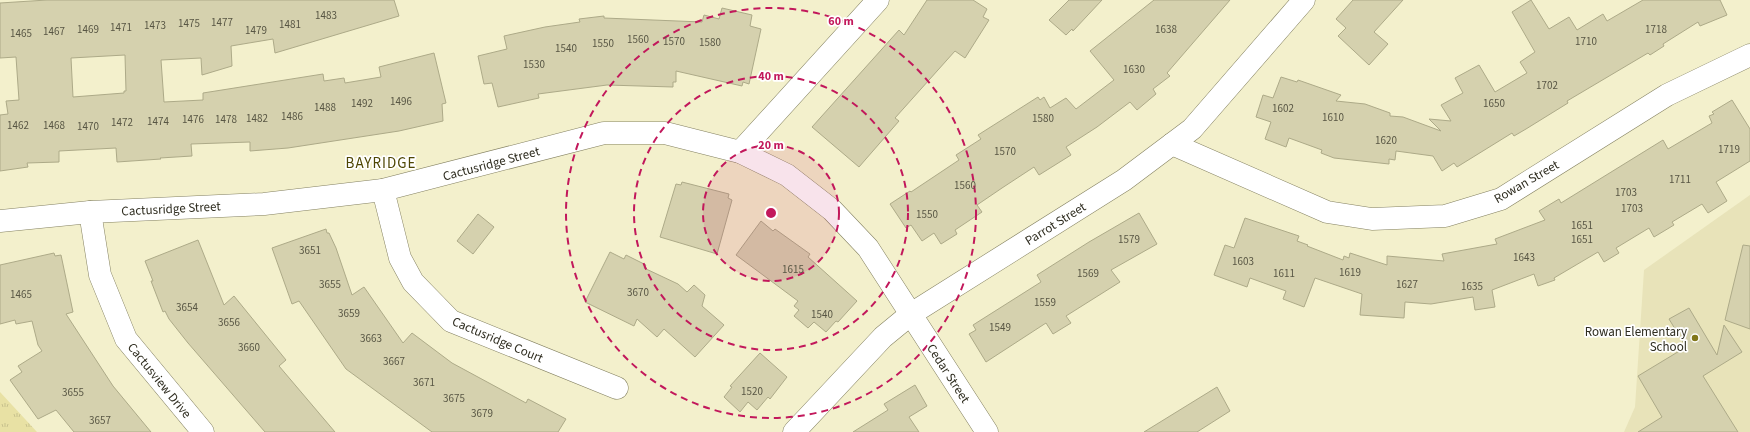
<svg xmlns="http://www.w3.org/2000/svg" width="1750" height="432" font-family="'Source Sans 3',sans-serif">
<defs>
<pattern id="grass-tufts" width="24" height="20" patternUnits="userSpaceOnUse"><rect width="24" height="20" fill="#e8e1a4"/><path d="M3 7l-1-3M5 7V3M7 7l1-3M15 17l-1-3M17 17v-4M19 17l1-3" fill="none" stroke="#c7c18d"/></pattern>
</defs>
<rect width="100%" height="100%" fill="#f3f0cc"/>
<!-- built -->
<path fill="#e8e3b9" d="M1750,195V432H1624L1635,407L1644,270Z"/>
<!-- grass -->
<path fill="url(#grass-tufts)" d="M0,392L37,432H0Z"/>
<!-- building -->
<g fill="#d5d1ae" stroke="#adaa88" fill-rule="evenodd">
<path d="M47,0H394L399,16L275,53L273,39L231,46L232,66L202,75L201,58L161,60L164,102L203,100V93L323,74L324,81L344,78L345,83L381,77L379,67L434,53L446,103L442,104L443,121L399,131L288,148L250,151V142L191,144L192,156L160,158L161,159L117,162L116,148L59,151V162L27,163L28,167L0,171V115L8,114L6,101L19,100L16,57L0,58V3ZM125,55L126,91H124V93L73,97L71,58Z"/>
<path d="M927,0H973L987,9L983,17L989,20L965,58L955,51L895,118L899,121L859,167L812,127L899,30L904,35Z"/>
<path d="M1069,0H1102L1073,31L1072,29L1066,35L1049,20Z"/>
<path d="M1154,0H1230L1167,73L1170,76L1153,89L1156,94L1137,110L1130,102L1097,127L1066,147L1071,155L1039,175L1034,167L1002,188L977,205L982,212L955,230L957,234L941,244L934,233L922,241L911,225L906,228L890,204L910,191L911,192L959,160L956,155L981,139L978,135L1038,97L1040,100L1044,97L1050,108L1066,98L1076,109L1114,80L1090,51Z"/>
<path d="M1353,0H1403L1374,32L1388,44L1369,65L1338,36L1346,28L1336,19Z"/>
<path d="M1531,0L1549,29L1569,17L1577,30L1603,14L1607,21L1643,0H1720L1727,15L1700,26L1698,22L1663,44L1664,46L1650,55L1648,53L1567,101L1568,103L1526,129L1514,136L1512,133L1457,167L1454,163L1442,171L1433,156L1396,151L1395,160L1389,159V164L1334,158L1321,153L1322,150L1289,138L1286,147L1265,139L1271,122L1256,117L1263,95L1273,98L1281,77L1297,82L1298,80L1341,95L1336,101L1365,104L1390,113V116L1403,117L1441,131L1429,119L1451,121L1441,105L1463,93L1455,78L1479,65L1495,92L1527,73L1520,62L1535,52L1512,12Z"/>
<path d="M722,8L752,15L750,26L761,29L749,84L743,82L742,86L676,71V82H673V87L607,85L538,94L539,98L498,107L492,83L484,84L478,56L507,49L504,36L545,27L580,22L579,19L604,16V18L702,22L704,15L719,19Z"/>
<path d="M1732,100L1750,129V161L1716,182L1727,201L1708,213L1702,204L1672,222L1674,225L1654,237L1649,228L1616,248L1619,253L1604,262L1598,252L1554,278L1555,280L1538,286L1534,274L1492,290L1495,307L1475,310L1473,297L1431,304L1405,302L1404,318L1360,315L1362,294L1315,278L1304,307L1283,299L1286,291L1250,278L1247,287L1214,275L1225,245L1234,248L1245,218L1299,236L1297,241L1308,245L1307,246L1343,260L1344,256L1349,258L1350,253L1387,265V256L1444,261L1442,254L1497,244L1495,239L1545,220L1539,211L1559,199L1561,203L1663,140L1668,149L1712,123L1709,116L1714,114L1712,112Z"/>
<path d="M682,182L729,194L728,198L732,200L717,254L660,237L676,184L681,185Z"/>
<path d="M1139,213L1157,244L1111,270L1120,282L1066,316L1071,323L1053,334L1046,323L986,362L969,334L976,330L973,325L1041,282L1037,275L1089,242Z"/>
<path d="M478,214L494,227L473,254L457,241Z"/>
<path d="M761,221L773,231L775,229L810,254L808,257L857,301L838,322L836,321L826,332L814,322L808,328L794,316L799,310L794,306L798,301L736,255Z"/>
<path d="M326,229L327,233H329L336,248L352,295L364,287L403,343L412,333L452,363L526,403L528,399L566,419L558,432H432L346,369L299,301L292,304L272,248Z"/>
<path d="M198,240L224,305L234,296L286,360L279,366L335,432H265L188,343L169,319L165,311L163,312L151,281H153L145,261Z"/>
<path d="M1743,245L1750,246V329L1725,320Z"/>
<path d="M610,252L624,259L626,255L646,265L644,268L678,284L687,292L694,285L705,295L702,306L724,325L695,357L664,329L657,337L637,319L634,326L585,302Z"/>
<path d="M54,253L55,256L61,255L73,312L66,314L113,386L151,432H74L56,410L38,419L10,380L22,372L18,366L42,351L38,345L32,321L16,324L15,320L0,324V265Z"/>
<path d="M1689,308L1717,355L1724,325L1742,352L1703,376L1738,432H1638L1662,417L1638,376L1686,347L1669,319Z"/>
<path d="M760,353L787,377L770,399L768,397L757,410L748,402L740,412L724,397L732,387L730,386Z"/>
<path d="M915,385L927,406L909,417L919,432H853L888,410L884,404Z"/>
<path d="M1217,387L1230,411L1197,432H1144Z"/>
</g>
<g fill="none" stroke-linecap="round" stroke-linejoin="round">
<defs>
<g id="minor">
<path d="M1172,144L1327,212L1372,219L1445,216L1501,199L1667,95L1750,55"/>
<path d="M740,152L878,0"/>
<path d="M383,190L400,258L413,282L451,321L617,388"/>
<path d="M90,212L100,275L126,339L203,432"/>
<path d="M0,221L90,212L264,204L383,190L604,133H665L740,152L787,175L832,210L868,248L987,432"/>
<path d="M794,432L883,337L911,314L1124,180L1192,129L1304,0"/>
</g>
</defs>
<!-- minor casing -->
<use href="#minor" stroke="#848161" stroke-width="23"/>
<!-- minor -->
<use href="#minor" stroke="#fff" stroke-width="22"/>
</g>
<!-- distance rings -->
<circle cx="771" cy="213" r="68" fill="#c2185b" fill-opacity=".12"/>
<g fill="none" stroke="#c2185b" stroke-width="2" stroke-dasharray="7 5">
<circle cx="771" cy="213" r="68"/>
<circle cx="771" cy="213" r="137"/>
<circle cx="771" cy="213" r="205"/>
</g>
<!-- markers -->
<circle fill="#817619" stroke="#fff" stroke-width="1.5" cx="1695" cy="338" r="4"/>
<g text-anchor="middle" stroke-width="3.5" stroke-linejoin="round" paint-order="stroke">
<!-- number labels -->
<g font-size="11" fill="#585644">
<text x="326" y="19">1483</text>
<text x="222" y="26">1477</text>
<text x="189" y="27">1475</text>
<text x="290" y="28">1481</text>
<text x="155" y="29">1473</text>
<text x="121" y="31">1471</text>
<text x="88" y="33">1469</text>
<text x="1166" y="33">1638</text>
<text x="1656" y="33">1718</text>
<text x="256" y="34">1479</text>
<text x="54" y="35">1467</text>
<text x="21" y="37">1465</text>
<text x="638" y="43">1560</text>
<text x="674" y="45">1570</text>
<text x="1586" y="45">1710</text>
<text x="710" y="46">1580</text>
<text x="603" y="47">1550</text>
<text x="566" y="52">1540</text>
<text x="534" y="68">1530</text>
<text x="1134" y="73">1630</text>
<text x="1547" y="89">1702</text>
<text x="401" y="105">1496</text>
<text x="362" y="107">1492</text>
<text x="1494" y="107">1650</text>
<text x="325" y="111">1488</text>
<text x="1283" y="112">1602</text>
<text x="292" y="120">1486</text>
<text x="1333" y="121">1610</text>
<text x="257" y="122">1482</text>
<text x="1043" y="122">1580</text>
<text x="193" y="123">1476</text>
<text x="226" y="123">1478</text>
<text x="158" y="125">1474</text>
<text x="122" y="126">1472</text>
<text x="18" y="129">1462</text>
<text x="54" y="129">1468</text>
<text x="88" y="130">1470</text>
<text x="1386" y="144">1620</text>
<text x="1729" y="153">1719</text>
<text x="1005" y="155">1570</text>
<text x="1680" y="183">1711</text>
<text x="965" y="189">1560</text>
<text x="1626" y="196">1703</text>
<text x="1632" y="212">1703</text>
<text x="927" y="218">1550</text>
<text x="1582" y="229">1651</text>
<text x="1129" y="243">1579</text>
<text x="1582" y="243">1651</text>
<text x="310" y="254">3651</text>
<text x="1524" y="261">1643</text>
<text x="1243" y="265">1603</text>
<text x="793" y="273">1615</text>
<text x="1350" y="276">1619</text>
<text x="1088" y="277">1569</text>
<text x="1284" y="277">1611</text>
<text x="330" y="288">3655</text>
<text x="1407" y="288">1627</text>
<text x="1472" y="290">1635</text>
<text x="638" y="296">3670</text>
<text x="21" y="298">1465</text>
<text x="1045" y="306">1559</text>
<text x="187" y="311">3654</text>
<text x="349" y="317">3659</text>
<text x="822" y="318">1540</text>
<text x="229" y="326">3656</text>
<text x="1000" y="331">1549</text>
<text x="371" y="342">3663</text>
<text x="249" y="351">3660</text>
<text x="394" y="365">3667</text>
<text x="424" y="386">3671</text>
<text x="752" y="395">1520</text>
<text x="73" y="396">3655</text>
<text x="454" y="402">3675</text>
<text x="482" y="417">3679</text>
<text x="100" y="424">3657</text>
</g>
<!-- street labels -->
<g font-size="13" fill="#2f2d20" stroke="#fff">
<text transform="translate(491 163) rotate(-15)" y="5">Cactusridge Street</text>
<text transform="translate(1526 181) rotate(-30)" y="5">Rowan Street</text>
<text transform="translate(171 208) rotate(-3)" y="5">Cactusridge Street</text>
<text transform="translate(1055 223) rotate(-32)" y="5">Parrot Street</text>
<text transform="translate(498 339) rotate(23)" y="5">Cactusridge Court</text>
<text transform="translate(949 373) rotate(57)" y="5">Cedar Street</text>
<text transform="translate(160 380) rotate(51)" y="5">Cactusview Drive</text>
</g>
<!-- poi labels -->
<g font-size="13" fill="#2f2d20" stroke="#fff" text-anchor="end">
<text x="1687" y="336">Rowan Elementary<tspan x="1687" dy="15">School</tspan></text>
</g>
<!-- quarter labels -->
<g font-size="15" letter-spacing="1" fill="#4e4603" stroke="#fff">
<text x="381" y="168">BAYRIDGE</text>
</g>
</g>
<circle cx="771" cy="213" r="6" fill="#c2185b" stroke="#fff" stroke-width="2"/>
<g font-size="12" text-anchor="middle" font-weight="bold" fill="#c2185b" stroke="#fff" stroke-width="3.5" stroke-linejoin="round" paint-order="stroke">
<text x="841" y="25">60 m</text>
<text x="771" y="80">40 m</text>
<text x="771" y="149">20 m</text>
</g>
</svg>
